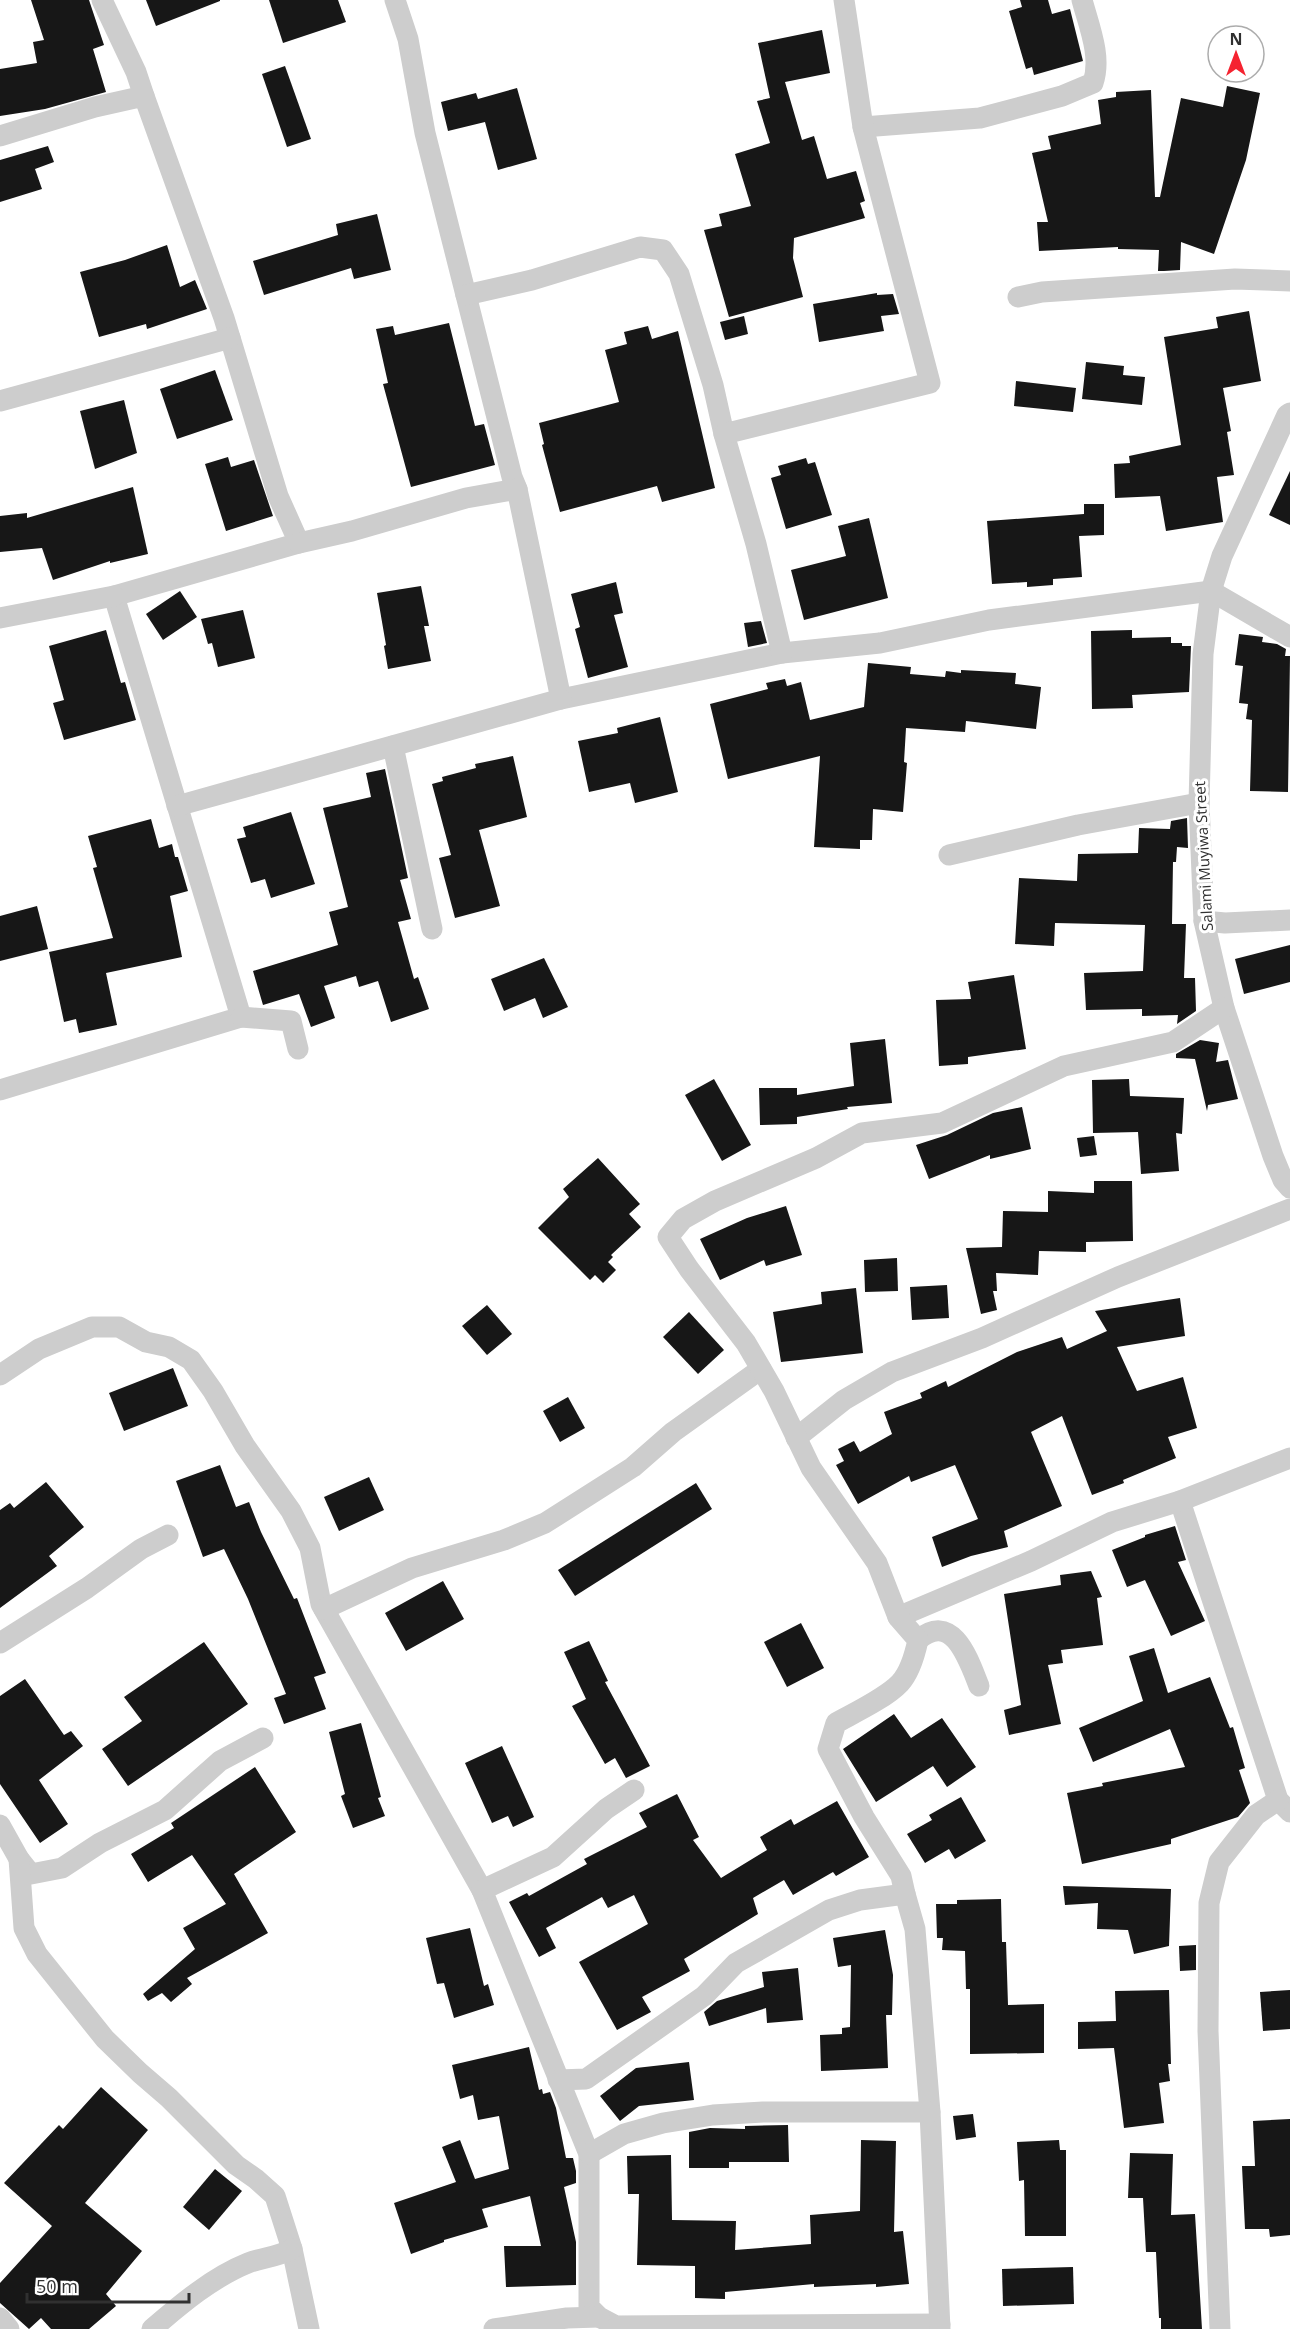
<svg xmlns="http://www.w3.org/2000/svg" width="1290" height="2329" font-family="'Open Sans',sans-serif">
<rect width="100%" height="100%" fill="#fff"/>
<!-- building -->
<g fill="#171717">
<path d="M31,0H89L104,45L93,49L106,92L45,109L0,116V69L37,63L33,42L44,40Z"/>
<path d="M146,0H220V1L156,26Z"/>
<path d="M269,0H338L346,22L283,43Z"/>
<path d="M1020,0H1048L1052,14L1070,9L1083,61L1034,75L1032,67L1026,69L1009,11L1022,7Z"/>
<path d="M822,30L830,73L785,82L802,140L814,136L827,179L856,171L865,201L860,203L865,218L794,238L793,258L803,297L729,317L704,230L722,226L719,214L751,206L735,154L770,143L757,101L770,98L758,43Z"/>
<path d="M285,66L311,139L287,147L262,74Z"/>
<path d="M1227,86L1260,93L1246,160L1214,254L1181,242L1180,270L1164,271H1158L1159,250L1118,249V247L1039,251L1037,222H1048L1032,153L1051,149L1048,136L1101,124L1098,100L1116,97V92L1151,90L1155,197H1160L1181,98L1223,107Z"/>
<path d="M517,88L537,159L498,170L485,122L448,131L441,102L476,93L478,99Z"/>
<path d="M48,146L54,162L35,169L42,189L0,202V160Z"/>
<path d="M377,214L391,270L354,279L351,268L264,295L253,261L338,235L336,224Z"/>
<path d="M167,245L180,287L195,280L207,309L147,329L146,324L99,337L80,272L125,260Z"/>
<path d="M877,293V295L893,294L899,314L881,316L884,331L819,342L813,304Z"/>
<path d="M1249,311L1261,381L1223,388L1231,431L1227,432L1234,475L1217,477L1223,522L1166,531L1160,496L1115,498L1114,464L1130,463L1129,456L1181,445L1164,337L1218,328L1216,317Z"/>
<path d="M744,316L748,334L725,340L720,322Z"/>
<path d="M449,323L475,426L484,424L495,465L411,487L383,384L388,383L376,329L393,326L395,335Z"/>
<path d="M648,326L652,339L678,331L715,488L662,502L657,486L560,512L542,445L544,444L539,423L619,402L605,350L627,344L624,332Z"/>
<path d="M1086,362L1124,366L1123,375L1145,377L1142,405L1082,399Z"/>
<path d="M215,370L233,420L177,439L160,389Z"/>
<path d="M1016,381L1076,388L1073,412L1014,406Z"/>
<path d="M124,400L137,453L95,469L80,411Z"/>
<path d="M228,457L231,467L254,460L273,516L226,531L205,464Z"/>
<path d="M806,458L808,464L815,462L832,515L786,529L771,478L781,475L778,466Z"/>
<path d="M1290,471V525L1269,515Z"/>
<path d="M133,487L148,554L110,563V561L53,580L42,548L0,552V516L27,513V518Z"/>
<path d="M1084,504H1104V535L1079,536L1082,577L1053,579V585L1027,587V582L992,584L987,521L1084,514Z"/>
<path d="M869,518L888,598L804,620L791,570L846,556L838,526Z"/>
<path d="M616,582L623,613L614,615L628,667L588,678L575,629L580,627L571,594Z"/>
<path d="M421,586L429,626H424L431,661L388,669L384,646L386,645L377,593Z"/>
<path d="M180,591L197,617L163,640L146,614Z"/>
<path d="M243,610L255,658L218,667L212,643L208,644L201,619Z"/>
<path d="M761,621L767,643L748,647L744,623Z"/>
<path d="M106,630L121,683L125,682L136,720L64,740L53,703L64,700L49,646Z"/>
<path d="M1132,630V638L1171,637V643H1182V646H1191L1189,692L1132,695L1133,708L1092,709L1091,631Z"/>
<path d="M1239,634L1263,637L1262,642L1277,644L1286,649L1285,656H1290L1288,792L1250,791L1252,720L1246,719L1248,704L1239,703L1243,666L1235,665Z"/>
<path d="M868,663L911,667L910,674L945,677L946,671L961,673V670L1016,673L1015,684L1041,687L1036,729L966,721L965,732L906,728L904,762L907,763L903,812L873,809L872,840H860V849L814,847L820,756L728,779L710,704L768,689L766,683L785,679L787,686L801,682L810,720L864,707Z"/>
<path d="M660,717L678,792L635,803L630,783L589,792L578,741L618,733L617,728Z"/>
<path d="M513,756L527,817L479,830L500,906L455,918L439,858L451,855L432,784L443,781L442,777L476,768L475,764Z"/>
<path d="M385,769L408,878L400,880L411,919L398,922L414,979L418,977L429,1009L391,1022L378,981L359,987L356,976L324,986L335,1018L311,1027L299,994L263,1005L253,971L338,945L329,912L348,907L323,808L371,797L366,773Z"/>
<path d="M291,812L315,884L271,898L265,879L251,883L237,839L246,837L243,827Z"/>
<path d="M1187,818L1188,848L1177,847L1176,862H1173L1172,924H1186L1184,978H1195L1196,1011L1177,1024L1178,1015L1142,1016V1009L1086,1010L1084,973L1143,971L1145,925L1055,923L1054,946L1015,944L1019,878L1077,881L1078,854L1138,853L1139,828L1170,829L1171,821Z"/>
<path d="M151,819L159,848L172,844L175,857H178L188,891L170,896L182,957L106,973L117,1025L79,1033L76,1019L64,1022L49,952L113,938L93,868L97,867L88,836Z"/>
<path d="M37,906L48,949L0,961V916Z"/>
<path d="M1290,945V982L1244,994L1235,959Z"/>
<path d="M544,958L568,1007L543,1018L535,998L504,1011L491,979Z"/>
<path d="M1014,975L1026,1049L968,1057V1064L939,1066L936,1000L971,999L968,982Z"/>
<path d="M885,1039L892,1103L847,1107L848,1109L797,1117V1124L760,1125L759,1088H797V1095L854,1086L850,1043Z"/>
<path d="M1200,1040L1219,1043L1216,1062L1228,1060L1238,1099L1208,1105L1207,1111L1195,1059L1176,1058V1054Z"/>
<path d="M714,1079L751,1145L722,1161L685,1095Z"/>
<path d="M1129,1079L1130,1096L1184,1098L1182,1134L1176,1133L1179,1171L1141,1174L1138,1132L1093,1133L1092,1080Z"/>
<path d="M1022,1107L1031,1149L990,1159V1155L929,1179L916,1145L947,1135L993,1113Z"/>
<path d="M1094,1136L1097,1155L1080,1157L1077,1138Z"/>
<path d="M598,1158L640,1204L629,1214L641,1227L611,1255L613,1257L608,1262L616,1270L603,1283L595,1275L590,1280L538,1228L569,1197L563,1189Z"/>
<path d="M1094,1181H1132L1133,1241L1086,1242V1252L1039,1251L1038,1275L996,1273L997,1291H993L997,1310L981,1314L966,1248L1002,1247L1003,1211L1048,1212V1191L1094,1193Z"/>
<path d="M786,1206L802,1255L766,1266L764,1260L720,1280L700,1239L747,1218Z"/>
<path d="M897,1258L898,1291L865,1292L864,1260Z"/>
<path d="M947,1285L949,1318L912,1320L910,1287Z"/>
<path d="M856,1288L863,1353L781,1362L773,1312L822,1304L821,1292Z"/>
<path d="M1180,1298L1185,1336L1117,1347L1137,1391L1183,1377L1197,1428L1168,1437L1176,1458L1123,1480L1124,1483L1092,1495L1062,1416L1031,1432L1062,1506L1004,1531L1008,1547L971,1556L942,1567L932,1537L978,1519L955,1465L911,1482L909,1476L858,1504L836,1465L844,1461L838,1449L854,1441L860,1452L892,1434L884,1412L922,1398L920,1393L946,1381L948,1387L1017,1352L1062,1337L1067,1349L1107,1331L1095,1311Z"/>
<path d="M487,1305L512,1334L487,1355L462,1326Z"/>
<path d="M689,1312L724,1350L698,1374L663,1337Z"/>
<path d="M173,1368L188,1406L124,1431L109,1393Z"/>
<path d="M568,1397L585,1428L560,1442L543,1411Z"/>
<path d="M220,1465L236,1507L249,1502L261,1532L294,1599L297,1598L326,1673L314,1677L326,1709L284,1724L274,1698L286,1694L248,1599L224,1549L203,1557L176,1481Z"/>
<path d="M369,1477L384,1510L339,1531L324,1497Z"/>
<path d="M46,1482L84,1527L49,1556L57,1566L0,1608V1510L10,1503L14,1508Z"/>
<path d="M696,1483L712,1509L575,1596L558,1570Z"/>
<path d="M1175,1526L1186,1560L1178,1562L1205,1621L1171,1636L1145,1580L1127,1587L1112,1550L1145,1537V1535Z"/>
<path d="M1091,1571L1102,1597L1097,1598L1103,1645L1061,1650L1063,1663L1048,1665L1061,1724L1009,1735L1004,1710L1021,1705L1004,1594L1061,1585L1060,1575Z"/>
<path d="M443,1581L464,1619L406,1651L385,1613Z"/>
<path d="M801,1623L824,1668L787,1687L764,1642Z"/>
<path d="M589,1641L608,1681L605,1682L650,1766L626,1778L615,1758L605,1764L572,1706L586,1699L564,1652Z"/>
<path d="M204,1642L248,1704L128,1786L102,1749L142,1721L124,1697Z"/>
<path d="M1154,1648L1168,1693L1210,1677L1230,1728L1233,1727L1245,1768L1239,1770L1250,1803L1238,1817L1171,1839V1844L1082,1864L1067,1793L1103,1786L1102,1783L1185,1767L1170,1729L1093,1762L1079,1728L1143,1701L1129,1656Z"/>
<path d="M25,1679L64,1735L71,1731L83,1746L39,1780L68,1824L40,1843L0,1784V1696Z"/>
<path d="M894,1714L911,1738L942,1718L976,1767L947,1787L933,1766L876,1802L843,1749Z"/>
<path d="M361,1723L381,1797L378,1798L385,1816L353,1828L341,1796L345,1794L329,1732Z"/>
<path d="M502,1746L534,1817L513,1827L508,1816L492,1823L465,1763Z"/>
<path d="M255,1767L296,1832L234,1874L268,1933L187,1978L192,1984L171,2002L162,1993L148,2001L143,1994L195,1949L183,1928L226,1904L192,1855L148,1882L131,1854L174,1828L171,1823Z"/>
<path d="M677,1794L699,1837L693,1840L721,1878L767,1850L760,1837L791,1819L794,1825L837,1801L869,1857L836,1876L833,1872L793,1895L784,1880L753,1898L758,1914L684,1959L690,1971L642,1997L651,2012L617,2030L579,1962L648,1924L634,1895L608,1908L602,1897L546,1928L556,1948L539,1957L509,1902L527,1893L529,1896L587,1864L584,1859L647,1827L639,1813Z"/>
<path d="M961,1797L986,1841L955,1859L949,1849L925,1863L907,1834L932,1820L929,1815Z"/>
<path d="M1063,1886L1171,1889L1169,1946L1134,1954L1128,1930L1097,1929L1098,1903L1065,1905Z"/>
<path d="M1001,1899L1002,1942H1006L1008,2005L1044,2004V2053L970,2054V1989H966L965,1951L942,1950L943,1938H937L936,1904H957V1900Z"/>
<path d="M470,1928L484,1986L488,1984L494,2005L454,2018L444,1983L437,1984L426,1938Z"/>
<path d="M885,1930L893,1975L892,2015H886L888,2068L821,2071L820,2035L842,2034V2028L850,2027L851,1965L838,1967L833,1938Z"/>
<path d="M1196,1945V1970L1180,1971L1179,1946Z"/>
<path d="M798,1968L803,2020L767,2023L766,2008L709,2026L704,2012L717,2001L764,1987L762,1972Z"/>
<path d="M1169,1990L1171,2064H1168L1170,2081L1159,2083L1164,2123L1124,2128L1114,2048L1078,2049V2022L1116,2021L1115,1991Z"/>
<path d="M1290,1990V2029L1263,2031L1260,1992Z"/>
<path d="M529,2047L539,2090L542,2089L543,2094L550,2092L556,2108L566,2158H573L576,2171V2183L564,2187L576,2242V2285L506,2287L504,2246H541L530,2196L482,2209L488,2227L444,2240V2242L411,2254L394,2203L456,2182L442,2147L460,2140L475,2179L509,2169L499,2116L478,2120L473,2095L460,2099L452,2065Z"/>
<path d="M689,2062L694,2100L639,2106L620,2121L600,2096L636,2068Z"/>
<path d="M101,2087L148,2130L85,2203L142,2251L106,2294L116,2306L89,2329H51L41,2318L29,2329L0,2303V2283L52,2226L4,2183L59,2125L63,2129Z"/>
<path d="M973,2114L976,2137L956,2140L953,2116Z"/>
<path d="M1290,2119V2235L1270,2237L1269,2229H1245L1242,2166H1255L1253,2121Z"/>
<path d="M788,2125L789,2162H729V2168H689V2132L710,2128L745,2129V2126Z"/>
<path d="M861,2140L896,2141L894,2232L903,2231L909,2284L876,2287V2284L814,2287V2284L725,2292V2299L695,2298V2266L637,2265L639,2194H628L627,2156L671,2155L672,2220L736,2221L735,2250L811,2244L810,2215L860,2211Z"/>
<path d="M1059,2140L1060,2150H1066V2236H1025L1024,2180L1019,2181L1017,2142Z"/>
<path d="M1130,2153L1173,2154L1171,2215L1195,2214L1202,2329H1161V2318H1159L1156,2252H1146L1143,2198H1128Z"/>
<path d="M215,2169L242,2191L209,2230L183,2207Z"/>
<path d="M1073,2267L1074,2304L1003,2306L1002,2269Z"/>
</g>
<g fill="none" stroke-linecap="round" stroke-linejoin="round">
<!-- minor -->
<g stroke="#cdcdcd" stroke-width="21">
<path d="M102,0L136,72L144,96"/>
<path d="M395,0L408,39L425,133L512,477L517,489L561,699L782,653L880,643L989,620L1211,591L1290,637"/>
<path d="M863,127L980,118L1062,96L1093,83C1102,57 1089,26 1082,0"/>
<path d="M0,136L95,107L144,96L224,318L278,496L299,543L114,596L241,1017L0,1090"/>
<path d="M466,295L532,280L640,247L663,250L679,274L713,385L724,434L756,544L782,653"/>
<path d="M1018,297L1042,292L1235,279L1290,281"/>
<path d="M0,401L230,338"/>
<path d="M1290,413L1287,415L1222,556L1211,591L1203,654L1199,803L1204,921L1224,1008L1273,1156L1283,1180L1290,1188"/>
<path d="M724,434L930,383L863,127L844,0"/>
<path d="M299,543L352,531L466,498L517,489"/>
<path d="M0,618L114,596"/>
<path d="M393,746L432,929"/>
<path d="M177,806L561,699"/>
<path d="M949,855L1078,825L1199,803"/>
<path d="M1204,921L1225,923L1290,920"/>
<path d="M241,1017L291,1021L298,1049"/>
<path d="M0,1375L39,1349L92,1327H119L146,1342L169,1347L191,1360L213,1391L245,1446L291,1511L310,1548L321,1604L482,1890L589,2154V2307L599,2317L616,2326L940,2324"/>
<path d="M796,1438L844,1400L892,1372L982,1338L1118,1277L1290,1209"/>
<path d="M1180,1501L1278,1800L1290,1812"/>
<path d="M324,1609L412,1568L504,1540L545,1523L633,1467L673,1432L761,1369"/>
<path d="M898,1617L1031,1561L1112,1522L1180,1501L1290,1458"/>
<path d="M918,1640C953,1610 969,1661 979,1686"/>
<path d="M0,1643L87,1588L141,1549L168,1535"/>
<path d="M0,1825L19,1859L31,1874L62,1868L100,1843L165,1810L220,1761L263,1738"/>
<path d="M19,1859L24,1928L37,1954L105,2039L140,2073L169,2098L236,2165L256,2179L275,2196L292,2249L309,2329"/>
<path d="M482,1890L553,1857L606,1809L634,1790"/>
<path d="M905,1894L901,1876L864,1817L828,1749L836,1723C854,1713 886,1698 900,1683C910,1672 915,1654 918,1640L898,1617L877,1563L811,1468L774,1391L746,1343L689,1269L668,1237L683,1219L715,1201L816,1158L862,1133L942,1123L1064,1066L1173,1042L1224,1008"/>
<path d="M558,2080L586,2079L704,1996L736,1963L829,1910L860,1900L905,1894L915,1929L930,2112L940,2329"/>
<path d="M589,2154L624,2134L663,2123L713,2115L763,2112H930"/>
<path d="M0,2318L9,2329"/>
<path d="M152,2329C181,2304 213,2277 248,2263C264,2257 275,2258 292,2249"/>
<path d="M494,2329L567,2318L599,2317"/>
<path d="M1220,2329L1208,2031L1209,1903L1219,1862L1256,1815L1278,1800"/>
</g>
</g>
<g text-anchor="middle" stroke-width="6" stroke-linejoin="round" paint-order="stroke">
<!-- street labels -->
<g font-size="15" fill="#303030" stroke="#fff">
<text transform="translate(1204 856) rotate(-93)" y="5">Salami Muyiwa Street</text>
</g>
</g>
<!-- north arrow -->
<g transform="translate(1236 54)"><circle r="28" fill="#ffffff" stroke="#acacac" stroke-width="1.5"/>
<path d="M0-4.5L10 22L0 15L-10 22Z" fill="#f52330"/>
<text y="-9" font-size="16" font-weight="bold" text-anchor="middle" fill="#303030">N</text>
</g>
<!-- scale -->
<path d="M27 2293v9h162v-9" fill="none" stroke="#303030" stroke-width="3"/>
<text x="36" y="2293" font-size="18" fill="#303030" stroke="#ffffff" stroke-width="4.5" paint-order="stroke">50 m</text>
</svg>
